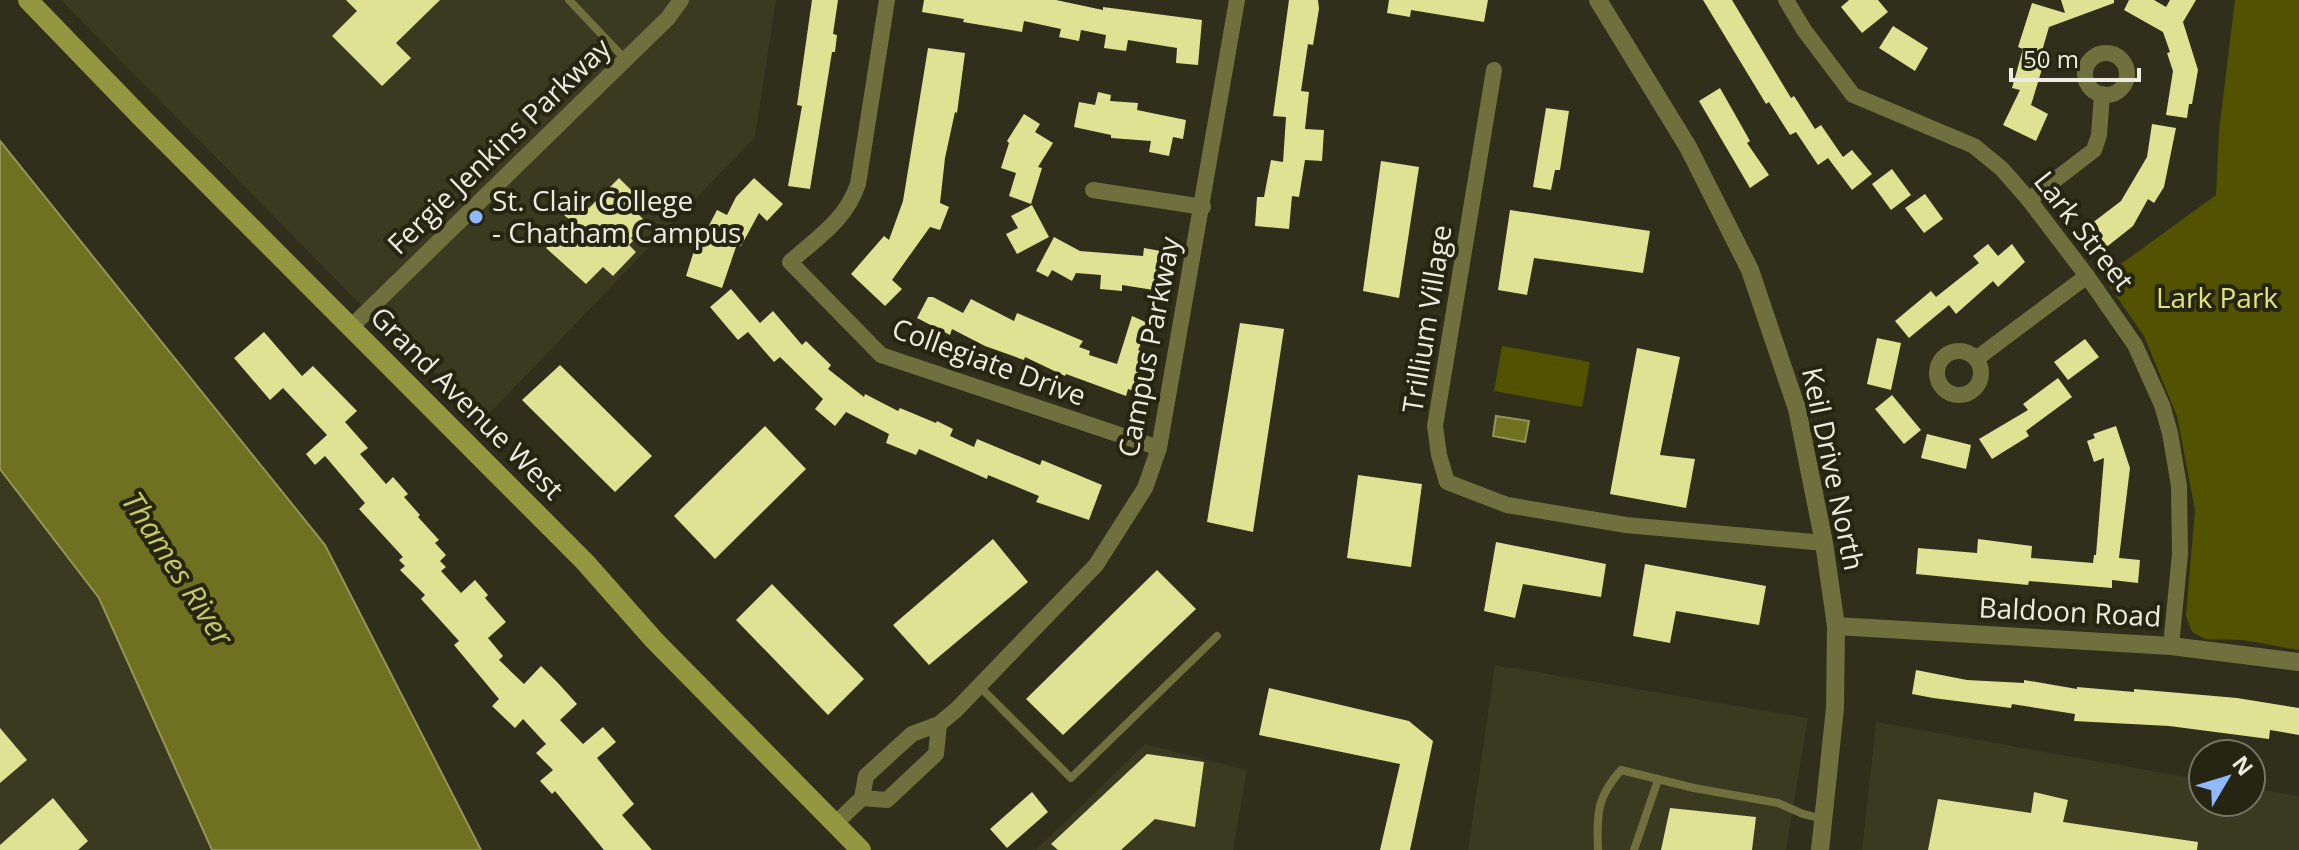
<svg xmlns="http://www.w3.org/2000/svg" width="2299" height="850" font-family="'Open Sans',sans-serif">
<rect width="100%" height="100%" fill="#2f2f1b"/>
<!-- built -->
<g fill="#393a1f">
<path d="M61,0H776L755,137L485,418L353,297Z"/>
<path d="M0,469L99,598L212,850H0Z"/>
<path d="M1495,665L1808,718L1786,850H1468Z"/>
<path d="M1876,722L2203,780V802H2251V788L2299,796V850H1862Z"/>
<path d="M1145,744L1247,770L1233,850H1036Z"/>
</g>
<!-- green -->
<g fill="#525200">
<path d="M2235,0H2299V650L2243,640L2205,639L2192,632L2186,616L2195,510L2177,416L2144,336L2103,277L2216,195L2219,131Z"/>
<path d="M1502,346L1590,362L1582,407L1494,391Z"/>
</g>
<!-- water -->
<g fill="#6f7020" stroke="#949559" stroke-width="2">
<path d="M0,141L325,545L481,850H212L99,598L0,469Z"/>
<path d="M1496,416L1529,421L1525,442L1493,436Z"/>
</g>
<!-- building -->
<g fill="#dfe293">
<path d="M346,0H440L396,43L411,58L382,86L332,36L357,11Z"/>
<path d="M812,0H838L833,34L837,35L835,52H832L810,189L788,186L802,106L797,105Z"/>
<path d="M924,0H1056L1103,10V7L1202,20L1198,65L1176,63L1177,48L1128,40L1126,51L1104,48L1106,35L1081,30L1079,41L1059,37L1061,29L1024,21L1022,32L963,22L964,19L922,12Z"/>
<path d="M1289,0H1318L1319,9L1313,45L1308,44L1301,91L1309,92L1305,129L1324,130L1322,161L1305,160L1299,197L1292,196L1289,229L1255,226L1257,197H1264L1271,160L1283,162L1286,117L1273,116Z"/>
<path d="M1389,0H1488L1484,22L1411,10L1410,17L1387,13Z"/>
<path d="M1703,0H1732L1791,98L1794,96L1815,129L1821,125L1843,157L1852,150L1872,174L1852,190L1828,158L1818,165L1796,132L1790,135L1769,102L1766,104Z"/>
<path d="M1849,0H1878L1888,12L1862,33L1841,7Z"/>
<path d="M2061,0H2114V3L2049,27L2040,58L2045,59L2031,105L2048,114L2036,141L2003,125L2020,90L2012,88L2023,49L2018,47L2032,3L2065,13Z"/>
<path d="M2129,0H2154L2166,7L2170,0H2196L2183,22L2198,70L2192,104H2189L2187,118L2166,115L2173,71L2167,53L2170,52L2163,32L2124,10Z"/>
<path d="M1893,26L1928,48L1915,71L1879,48Z"/>
<path d="M928,48L965,53L957,113L955,112L945,158L940,203L949,207L940,230L930,227L892,280L902,289L885,306L851,274L884,236L889,240L903,201Z"/>
<path d="M1720,88L1750,141L1747,143L1769,175L1750,188L1699,101Z"/>
<path d="M1098,92L1111,95L1110,101L1138,103L1137,110L1186,120L1183,139L1173,137L1169,156L1149,152L1151,141L1111,138V135L1074,127L1079,102L1095,105Z"/>
<path d="M1546,108L1569,111L1560,170H1555L1551,190L1533,187Z"/>
<path d="M1024,114L1040,124L1035,132L1053,143L1038,167L1042,168L1031,204L1009,196L1016,173L1001,168L1009,143L1007,141Z"/>
<path d="M2152,124L2176,128L2164,187L2154,203L2148,199L2133,226L2104,249L2087,227L2121,201L2147,157Z"/>
<path d="M1381,161L1419,167L1399,298L1363,291Z"/>
<path d="M1892,169L1911,195L1891,210L1872,184Z"/>
<path d="M619,178L639,198L630,206L646,222L631,238L633,241L629,245L636,252L613,276L603,267L586,284L546,248L566,228L564,226L570,220L564,215L576,203L583,210L587,206L589,208Z"/>
<path d="M754,178L783,204L767,221L759,213L741,246L737,244L722,288L686,276L699,235L703,237L717,210L727,215L736,197Z"/>
<path d="M1925,194L1943,219L1924,233L1905,208Z"/>
<path d="M1032,205L1049,237L1017,254L1006,234L1018,228L1011,216Z"/>
<path d="M1510,210L1650,231L1643,273L1534,258L1527,295L1498,290Z"/>
<path d="M1054,237L1080,251L1143,256L1144,248L1166,252L1160,291L1122,285V291L1100,289L1101,275L1076,273L1072,281L1052,270L1048,277L1036,271Z"/>
<path d="M1988,244L1998,256L2012,244L2025,262L1998,287L1993,281L1956,314L1949,305L1909,338L1895,321L1931,291L1936,297L1979,263L1973,256Z"/>
<path d="M731,289L760,323L773,311L802,345L806,341L831,365L828,369L864,397L865,394L898,411L900,408L936,423L937,421L953,429L950,436L974,447L977,439L1040,465L1042,460L1102,485L1089,520L1036,502L1039,496L988,475L987,479L919,449L916,455L886,443L889,434L846,412L835,426L815,409L823,399L780,357L774,362L748,332L738,340L710,307Z"/>
<path d="M928,297H933L963,313L971,299L1014,321L1017,313L1083,341L1079,347L1090,351L1089,355L1117,364L1132,316L1150,324L1138,350L1149,354L1137,392L1128,389L1126,396L1066,374L1065,376L1025,357L1024,360L985,346L952,329L950,335L917,318Z"/>
<path d="M1240,323L1284,329L1253,532L1207,522Z"/>
<path d="M264,332L302,376L313,366L357,411L345,422L368,448L360,454L386,484L393,477L408,494L404,497L420,515L418,517L439,540L435,543L446,555L440,561L446,567L441,571L461,593L475,580L488,595L485,598L506,622L488,638L503,656L499,660L524,684L541,666L558,683L577,704L560,720L583,744L603,727L616,742L597,758L634,804L622,815L652,850H604L555,791L552,794L540,781L553,770L536,753L546,744L523,719L515,728L492,706L499,699L454,645L459,641L421,599L425,595L400,570L405,566L399,560L403,557L359,509L365,503L325,456L315,465L306,454L327,435L283,388L270,400L234,358Z"/>
<path d="M1877,338L1901,343L1891,390L1867,384Z"/>
<path d="M2085,339L2099,357L2068,380L2054,362Z"/>
<path d="M1637,348L1680,357L1660,455L1695,459L1686,508L1610,494Z"/>
<path d="M560,365L652,456L615,492L522,400Z"/>
<path d="M2058,378L2072,397L2026,431L2029,436L1992,459L1979,439L2028,410L2023,404Z"/>
<path d="M1892,395L1921,430L1904,444L1875,409Z"/>
<path d="M765,426L806,469L715,559L674,516Z"/>
<path d="M2116,426L2130,468L2119,558L2140,560L2138,583L2112,580V588L2029,581L2028,585L1916,574L1918,548L1977,553L1978,539L2032,546L2031,558L2093,563L2094,555H2096L2104,458L2094,462L2087,441L2095,438L2093,434Z"/>
<path d="M1927,434L1971,445L1966,469L1921,458Z"/>
<path d="M1358,475L1422,484L1411,567L1347,558Z"/>
<path d="M993,539L1028,582L929,665L893,625Z"/>
<path d="M1496,542L1606,564L1601,597L1523,584L1515,618L1484,611Z"/>
<path d="M1645,564L1766,586L1759,625L1676,611L1670,643L1633,636Z"/>
<path d="M1157,570L1196,609L1063,735L1026,699Z"/>
<path d="M772,584L864,679L828,715L736,620Z"/>
<path d="M1916,670L1967,680L2024,683V680L2077,689V687L2134,692V689L2237,698L2299,708V735L2270,730L2269,739L2169,726L2074,721L2075,714L2012,704L2011,708L1933,698L1912,694Z"/>
<path d="M1269,688L1409,721L1433,741L1410,850H1380L1400,764L1259,735Z"/>
<path d="M0,728L27,760L0,783Z"/>
<path d="M1147,754L1204,762L1195,827L1155,819L1121,850H1058L1051,844Z"/>
<path d="M1032,792L1048,812L1007,848L990,829Z"/>
<path d="M2034,792L2068,800L2063,822L2198,842L2197,850H1928L1938,799L2031,813Z"/>
<path d="M53,798L88,841L78,850H0V845Z"/>
<path d="M1670,808L1756,817L1752,850H1661Z"/>
</g>
<g fill="none" stroke-linecap="round" stroke-linejoin="round">
<!-- service -->
<g stroke="#6f703d" stroke-width="8">
<path d="M569,0L625,59"/>
<path d="M980,687L1071,778L1217,636"/>
<path d="M1598,850C1597,814 1596,798 1621,770L1694,788L1778,803L1803,814L1824,819"/>
<path d="M1634,850L1658,780"/>
</g>
<!-- minor -->
<g stroke="#6f703d" stroke-width="16">
<path d="M887,0L858,184C846,220 818,237 790,262L881,355L1159,448"/>
<path d="M1786,0L1804,30L1853,95L1974,146L2002,169L2029,200L2087,276L2135,345L2162,405L2170,433L2179,486L2180,554L2171,646"/>
<circle cx="2106" cy="74" r="21"/>
<path d="M1494,70L1435,426L1439,455L1447,482L1507,505L1626,525L1824,543"/>
<path d="M1093,190L1203,207"/>
<path d="M2029,200L2094,150L2099,135L2102,94"/>
<path d="M351,327L668,18L681,0"/>
<circle cx="1959" cy="373" r="22"/>
<path d="M1976,359L2087,276"/>
<path d="M862,798L887,800L936,754L939,724"/>
<path d="M835,824L862,798L866,776L912,734L939,724L956,710L1096,565L1145,488L1159,448L1237,0"/>
</g>
<!-- tertiary -->
<g stroke="#6f703d" stroke-width="18">
<path d="M1598,0L1688,147L1750,270L1797,409L1824,543L1836,626L1835,708L1820,850"/>
<path d="M1836,626L2171,646L2299,662"/>
</g>
<!-- secondary -->
<path stroke="#949640" stroke-width="20" d="M28,0L141,117L585,562L654,640L861,850"/>
</g>
<!-- markers -->
<circle fill="#8fb8fd" stroke="#252512" stroke-width="3" cx="476" cy="217" r="8"/>
<g text-anchor="middle" stroke-width="8" stroke-linejoin="round" paint-order="stroke">
<!-- street labels -->
<g font-size="28" fill="#ebecdf" stroke="#252512">
<text transform="translate(499 146) rotate(-44)" y="10">Fergie Jenkins Parkway</text>
<text transform="translate(2084 231) rotate(52)" y="10">Lark Street</text>
<text transform="translate(1427 319) rotate(-81)" y="10">Trillium Village</text>
<text transform="translate(1149 347) rotate(-79)" y="10">Campus Parkway</text>
<text transform="translate(989 362) rotate(20)" y="10">Collegiate Drive</text>
<text transform="translate(467 403) rotate(45)" y="10">Grand Avenue West</text>
<text transform="translate(1833 469) rotate(78)" y="10">Keil Drive North</text>
<text transform="translate(2070 612) rotate(3)" y="10">Baldoon Road</text>
</g>
<!-- poi labels -->
<g font-size="28" fill="#ebecdf" stroke="#252512" text-anchor="start">
<text x="492" y="211">St. Clair College<tspan x="492" dy="32">- Chatham Campus</tspan></text>
</g>
<!-- park labels -->
<g font-size="28" fill="#e1e479" stroke="#252512">
<text x="2217" y="308">Lark Park</text>
</g>
<!-- water labels -->
<g font-size="30" font-style="italic" fill="#c7c95e" stroke="#252512">
<text transform="translate(177 569) rotate(57)" y="10">Thames River</text>
</g>
</g>
<!-- north arrow -->
<g transform="translate(2227 778) rotate(52)"><circle r="38" fill="#252512" stroke="#747564" stroke-width="2"/>
<path d="M0-6L14 30L0 20L-14 30Z" fill="#8fb8fd"/>
<text y="-12" font-size="22" font-weight="bold" text-anchor="middle" fill="#ebecdf">N</text>
</g>
<!-- scale -->
<path d="M2011 68v12h128v-12" fill="none" stroke="#ebecdf" stroke-width="4"/>
<text x="2023" y="68" font-size="24" fill="#ebecdf" stroke="#252512" stroke-width="6" paint-order="stroke">50 m</text>
</svg>
